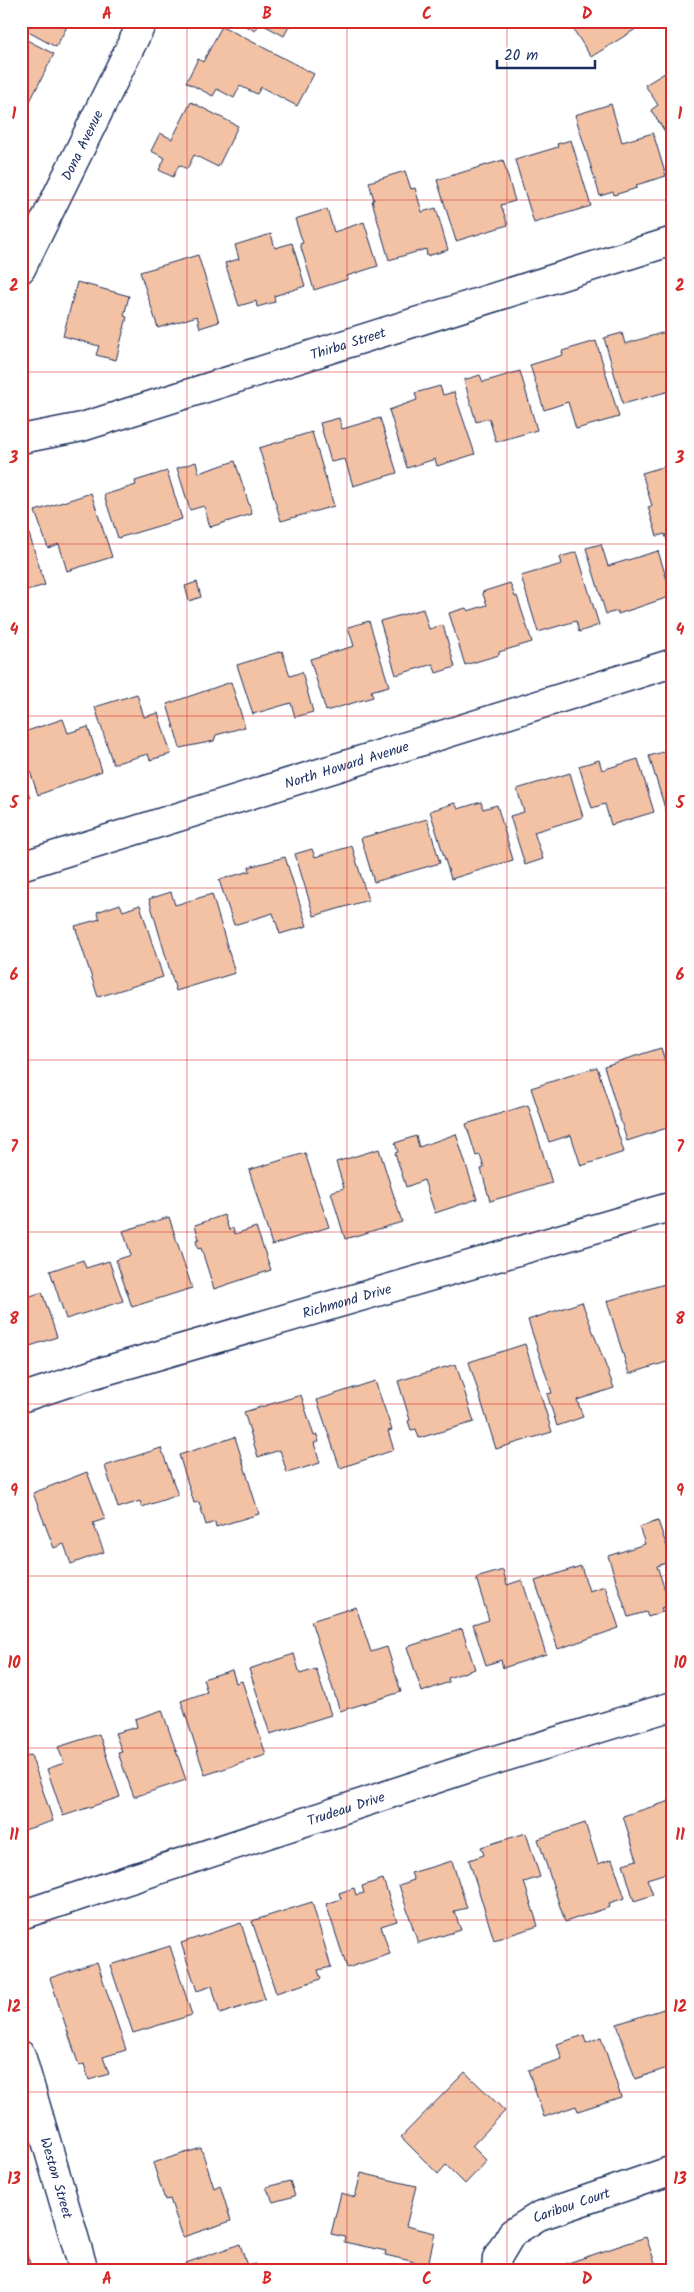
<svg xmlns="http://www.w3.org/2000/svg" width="694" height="2292" font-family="Kalam,sans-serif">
<rect width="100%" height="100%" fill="#fff"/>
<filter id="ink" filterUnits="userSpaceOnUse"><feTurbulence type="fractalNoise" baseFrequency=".02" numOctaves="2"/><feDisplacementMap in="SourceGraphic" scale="10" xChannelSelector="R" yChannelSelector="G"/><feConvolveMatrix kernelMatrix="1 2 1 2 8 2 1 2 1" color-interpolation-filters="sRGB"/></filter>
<g filter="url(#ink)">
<!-- building -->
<g fill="#f3c2a4" stroke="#1b2f5e">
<path d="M21,21H70L56,47L21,28Z"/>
<path d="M236,21H292L284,36L260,23L255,31Z"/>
<path d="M568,21H636L639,27L591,57Z"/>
<path d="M222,26L314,74L297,106L261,87L257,94L240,86L234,98L217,89L213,96L186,82L198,59L203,62Z"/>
<path d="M21,37L54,54L27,107L21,104Z"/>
<path d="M673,68V144L651,110L658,105L645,85Z"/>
<path d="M191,102L238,126L218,167L194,155L187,169L179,165L173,177L159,170L165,158L151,151L160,133L172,139Z"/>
<path d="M611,104L622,142L653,133L666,176L636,185L637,188L614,195L613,192L600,196L575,115Z"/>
<path d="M571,140L591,206L534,223L515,160L558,147L557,144Z"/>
<path d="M503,160L515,201L501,205L508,225L456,241L437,180Z"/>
<path d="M405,171L411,189L415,188L422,212L436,208L448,250L427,256L426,249L389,260L372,201L374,200L369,182Z"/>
<path d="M327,209L334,232L364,222L378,266L347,276L348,279L314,290L300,244L303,243L295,219Z"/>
<path d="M271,234L275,248L292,243L305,286L274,296L275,302L257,307L256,301L239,306L225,263L239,259L235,245Z"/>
<path d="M198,255L219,322L200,328L197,316L158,328L140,272Z"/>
<path d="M77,282L129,296L124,316L127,317L116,360L96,355L99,346L63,336Z"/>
<path d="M665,332L673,357V390L623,404L604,338L622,333L625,344Z"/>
<path d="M596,341L619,417L576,429L568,402L544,410L530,365L563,355L562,351Z"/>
<path d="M520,371L537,430L496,442L489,418L476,422L464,380L480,375L483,382Z"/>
<path d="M440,386L443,395L454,392L475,454L437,466L435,459L407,468L389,410L417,400L415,393Z"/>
<path d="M339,418L342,429L380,418L397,473L353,486L345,459L331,462L320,423Z"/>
<path d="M312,432L334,506L281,521L259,448Z"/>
<path d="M235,461L252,514L210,527L204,506L190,510L177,468L196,462L199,473Z"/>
<path d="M673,464V559L665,534L657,536L648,507L652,506L642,473Z"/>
<path d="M167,471L182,519L118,538L104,495L136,485L135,481Z"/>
<path d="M91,493L112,557L67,571L59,544L48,548L35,511Z"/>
<path d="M25,521L45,585L21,592V522Z"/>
<path d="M601,544L608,566L658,551L672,596L618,614V611L606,614L586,548Z"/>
<path d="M577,552L599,625L579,632L576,621L538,632L521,576L562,564L560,557Z"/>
<path d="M197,582L201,597L189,601L185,586Z"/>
<path d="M510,583L515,597L517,596L532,642L499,652V655L465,665L449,613L466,608L468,611L487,605L482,592Z"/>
<path d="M423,609L429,629L443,625L455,667L436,673L433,664L396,675L380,621Z"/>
<path d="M369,621L389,686L371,691L373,697L326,711L310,659L354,646L348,627Z"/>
<path d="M282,651L290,676L302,672L313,712L295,717L291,703L253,714L237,665Z"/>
<path d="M231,682L245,727L216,735L214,741L180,748L167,704Z"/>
<path d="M137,694L144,717L158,713L171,754L150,760L148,754L113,764L95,707Z"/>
<path d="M63,719L68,733L88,727L102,771L38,795L21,744V733Z"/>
<path d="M673,749V834L649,756Z"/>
<path d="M638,759L654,812L611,825L605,804L592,808L579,766L599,760L602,770Z"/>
<path d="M21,770L30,798L21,801Z"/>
<path d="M570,773L583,817L534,832L543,859L525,865L510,816L524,812L517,789Z"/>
<path d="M481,802L483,809L497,805L513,860L451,879L430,811L455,803L458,809Z"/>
<path d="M427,819L440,863L374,882L361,838Z"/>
<path d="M352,846L368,900L314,916L295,854L312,849L315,857Z"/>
<path d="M285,857L307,926L280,934L273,913L234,925L219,880L250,871L249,867Z"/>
<path d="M171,892L175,905L212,894L235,973L176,991L149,899Z"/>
<path d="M120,904L123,911L140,905L163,977L98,997L75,926L100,919L97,912Z"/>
<path d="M661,1048L673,1086V1126L627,1141L604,1066Z"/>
<path d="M21,1057L25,1069L21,1070Z"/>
<path d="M597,1067L624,1152L581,1166L571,1135L549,1142L531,1088Z"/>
<path d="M528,1105L552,1183L490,1201L481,1169L484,1168L480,1155L476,1156L466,1124Z"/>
<path d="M456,1134L477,1199L435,1213L424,1180L406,1187L395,1153L398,1152L395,1143L416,1136L419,1147Z"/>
<path d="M379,1149L402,1222L345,1239L331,1192L344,1188L336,1162Z"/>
<path d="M305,1153L329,1227L272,1245L249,1170Z"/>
<path d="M224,1215L229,1230L233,1228L235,1234L256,1227L271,1270L214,1289L201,1248L198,1249L196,1240L199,1239L195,1225Z"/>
<path d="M169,1217L192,1288L132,1307L116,1260L131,1255L123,1231Z"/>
<path d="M83,1260L86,1268L109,1261L123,1301L66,1319L50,1271Z"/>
<path d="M665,1284L673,1311V1333L666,1335L673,1360L629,1374L607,1301Z"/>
<path d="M21,1285L25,1298L42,1292L57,1337L21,1349Z"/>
<path d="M582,1302L614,1388L577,1400L583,1417L557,1426L547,1394L552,1393L528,1320Z"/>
<path d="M525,1344L552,1432L496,1449L469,1362Z"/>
<path d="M456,1364L474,1422L419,1438L416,1429L411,1430L408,1421L410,1420L398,1381Z"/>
<path d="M375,1381L392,1430L388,1431L394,1450L340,1468L317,1400Z"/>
<path d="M301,1395L314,1436L317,1435L319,1442L314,1443L320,1463L287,1473L280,1450L258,1457L244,1412Z"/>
<path d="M235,1437L259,1514L216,1527L215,1522L206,1525L199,1502L194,1503L179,1455Z"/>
<path d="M161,1448L178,1495L142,1507L140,1501L118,1508L105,1466Z"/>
<path d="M87,1472L105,1519L93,1523L104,1552L71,1564L64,1544L54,1548L33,1493Z"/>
<path d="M658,1521L672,1561L657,1566L670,1605L661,1608L663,1612L648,1617L646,1612L628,1617L608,1556L645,1544L639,1527Z"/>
<path d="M581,1566L589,1591L605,1586L619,1628L558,1649L535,1581Z"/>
<path d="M503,1570L507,1585L522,1580L546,1654L503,1668L501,1660L486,1665L473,1625L489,1620L476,1578Z"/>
<path d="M356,1607L371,1652L387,1647L401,1692L340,1711L311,1621Z"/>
<path d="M462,1629L475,1669L448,1678L449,1682L422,1692L407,1647Z"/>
<path d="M294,1654L300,1674L316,1669L331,1715L270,1734L249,1669Z"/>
<path d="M232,1670L236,1683L242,1681L266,1755L205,1775L181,1701L207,1692L203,1679Z"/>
<path d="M162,1710L186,1780L134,1797L118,1753L122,1752L115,1733L137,1727L135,1719Z"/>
<path d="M99,1734L120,1797L63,1816L47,1769L64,1763L58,1747Z"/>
<path d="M31,1755L53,1821L21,1831V1759Z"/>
<path d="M670,1801L673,1809V1871L647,1879L653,1895L634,1901L623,1864L637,1860L623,1816Z"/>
<path d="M585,1823L598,1864L612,1859L625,1898L609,1903L610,1907L565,1922L538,1839Z"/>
<path d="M526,1833L540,1877L524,1882L538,1926L494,1940L469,1860L484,1855L481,1847Z"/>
<path d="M452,1861L467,1908L454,1911L461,1930L418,1943L399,1885L414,1880L411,1873Z"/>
<path d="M383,1879L397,1921L381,1926L390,1954L347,1968L326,1904L341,1899L339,1893L354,1888L356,1895L364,1893L362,1886Z"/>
<path d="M312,1902L331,1967L318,1970L321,1979L276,1993L252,1921Z"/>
<path d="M241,1923L265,1999L220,2014L212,1986L197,1991L181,1943Z"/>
<path d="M170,1946L192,2015L133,2033L110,1965Z"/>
<path d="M97,1962L126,2050L103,2057L109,2074L89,2080L84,2064L79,2066L50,1978Z"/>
<path d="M673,2006V2066L635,2079L617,2024Z"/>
<path d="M584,2035L586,2043L601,2037L621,2097L578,2111L576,2106L544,2117L528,2070L562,2059L557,2044Z"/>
<path d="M465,2072L505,2111L472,2146L487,2161L465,2184L446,2165L438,2174L401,2137Z"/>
<path d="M201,2148L214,2188L220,2185L231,2221L183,2237L170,2199L165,2200L153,2163Z"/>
<path d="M361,2173L416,2186L406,2226L435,2233L428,2265L385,2255L386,2251L344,2242L345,2237L331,2234L341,2193L355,2197Z"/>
<path d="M290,2181L295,2196L273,2202L266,2187Z"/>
<path d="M646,2237L658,2271H567L565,2264Z"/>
<path d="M21,2239L33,2271H21Z"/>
<path d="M240,2244L247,2266L255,2264L257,2271H189L186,2263Z"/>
</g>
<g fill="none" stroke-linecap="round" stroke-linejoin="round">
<defs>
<g id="minor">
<path id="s1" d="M21,269L143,21"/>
<path id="s2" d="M21,439L82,427L673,241"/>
<path id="s3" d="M21,866L673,663"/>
<path id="s4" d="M21,1398L94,1374L673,1206"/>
<path id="s5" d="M21,1915L475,1766L673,1706"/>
<path id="s6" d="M21,2055L84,2271"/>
<path id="s7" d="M496,2271L497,2258L512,2233L539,2216L673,2170"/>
</g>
</defs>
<!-- minor casing -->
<use href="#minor" stroke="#1b2f5e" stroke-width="31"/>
<!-- minor -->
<use href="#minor" stroke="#fff" stroke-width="28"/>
</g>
</g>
<!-- grid -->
<path fill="none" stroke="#d62828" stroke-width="1" stroke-opacity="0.55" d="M187,21V2271M347,21V2271M507,21V2271M21,200H673M21,372H673M21,544H673M21,716H673M21,888H673M21,1060H673M21,1232H673M21,1404H673M21,1576H673M21,1748H673M21,1920H673M21,2092H673"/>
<g text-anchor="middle" stroke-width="5" stroke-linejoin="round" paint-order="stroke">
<!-- street labels -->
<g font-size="14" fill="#1b2f5e" stroke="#fff">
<text dy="5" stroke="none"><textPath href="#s1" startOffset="138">Dona Avenue</textPath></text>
<text dy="5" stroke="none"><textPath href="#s2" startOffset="341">Thirba Street</textPath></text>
<text dy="5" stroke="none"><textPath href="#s3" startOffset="341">North Howard Avenue</textPath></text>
<text dy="5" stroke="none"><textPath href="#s4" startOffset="340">Richmond Drive</textPath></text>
<text dy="5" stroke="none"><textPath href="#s5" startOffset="342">Trudeau Drive</textPath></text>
<text dy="5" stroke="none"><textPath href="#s6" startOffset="128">Weston Street</textPath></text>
<text dy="5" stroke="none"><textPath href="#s7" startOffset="108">Caribou Court</textPath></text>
</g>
</g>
<!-- margin -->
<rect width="694" height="2292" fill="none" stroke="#fff" stroke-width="55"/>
<!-- scale -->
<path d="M497 60v8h98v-8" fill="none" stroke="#1b2f5e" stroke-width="2.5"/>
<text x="504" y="60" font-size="15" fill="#1b2f5e" stroke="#ffffff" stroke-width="4" paint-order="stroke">20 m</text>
<rect x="28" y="28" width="638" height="2236" fill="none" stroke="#d62828" stroke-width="2"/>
<g font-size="16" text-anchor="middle" font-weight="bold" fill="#d62828">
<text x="107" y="19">A</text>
<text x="267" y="19">B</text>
<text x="427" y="19">C</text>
<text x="587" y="19">D</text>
<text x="14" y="119">1</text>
<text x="680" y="119">1</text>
<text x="14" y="291">2</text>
<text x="680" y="291">2</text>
<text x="14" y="463">3</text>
<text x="680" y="463">3</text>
<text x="14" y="635">4</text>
<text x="680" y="635">4</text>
<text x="14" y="808">5</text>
<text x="680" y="808">5</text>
<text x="14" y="980">6</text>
<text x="680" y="980">6</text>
<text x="14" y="1152">7</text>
<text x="680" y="1152">7</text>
<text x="14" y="1324">8</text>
<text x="680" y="1324">8</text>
<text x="14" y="1496">9</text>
<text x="680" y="1496">9</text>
<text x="14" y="1668">10</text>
<text x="680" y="1668">10</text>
<text x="14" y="1840">11</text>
<text x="680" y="1840">11</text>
<text x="14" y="2012">12</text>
<text x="680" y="2012">12</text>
<text x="14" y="2184">13</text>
<text x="680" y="2184">13</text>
<text x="107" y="2284">A</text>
<text x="267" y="2284">B</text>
<text x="427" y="2284">C</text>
<text x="587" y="2284">D</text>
</g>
</svg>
